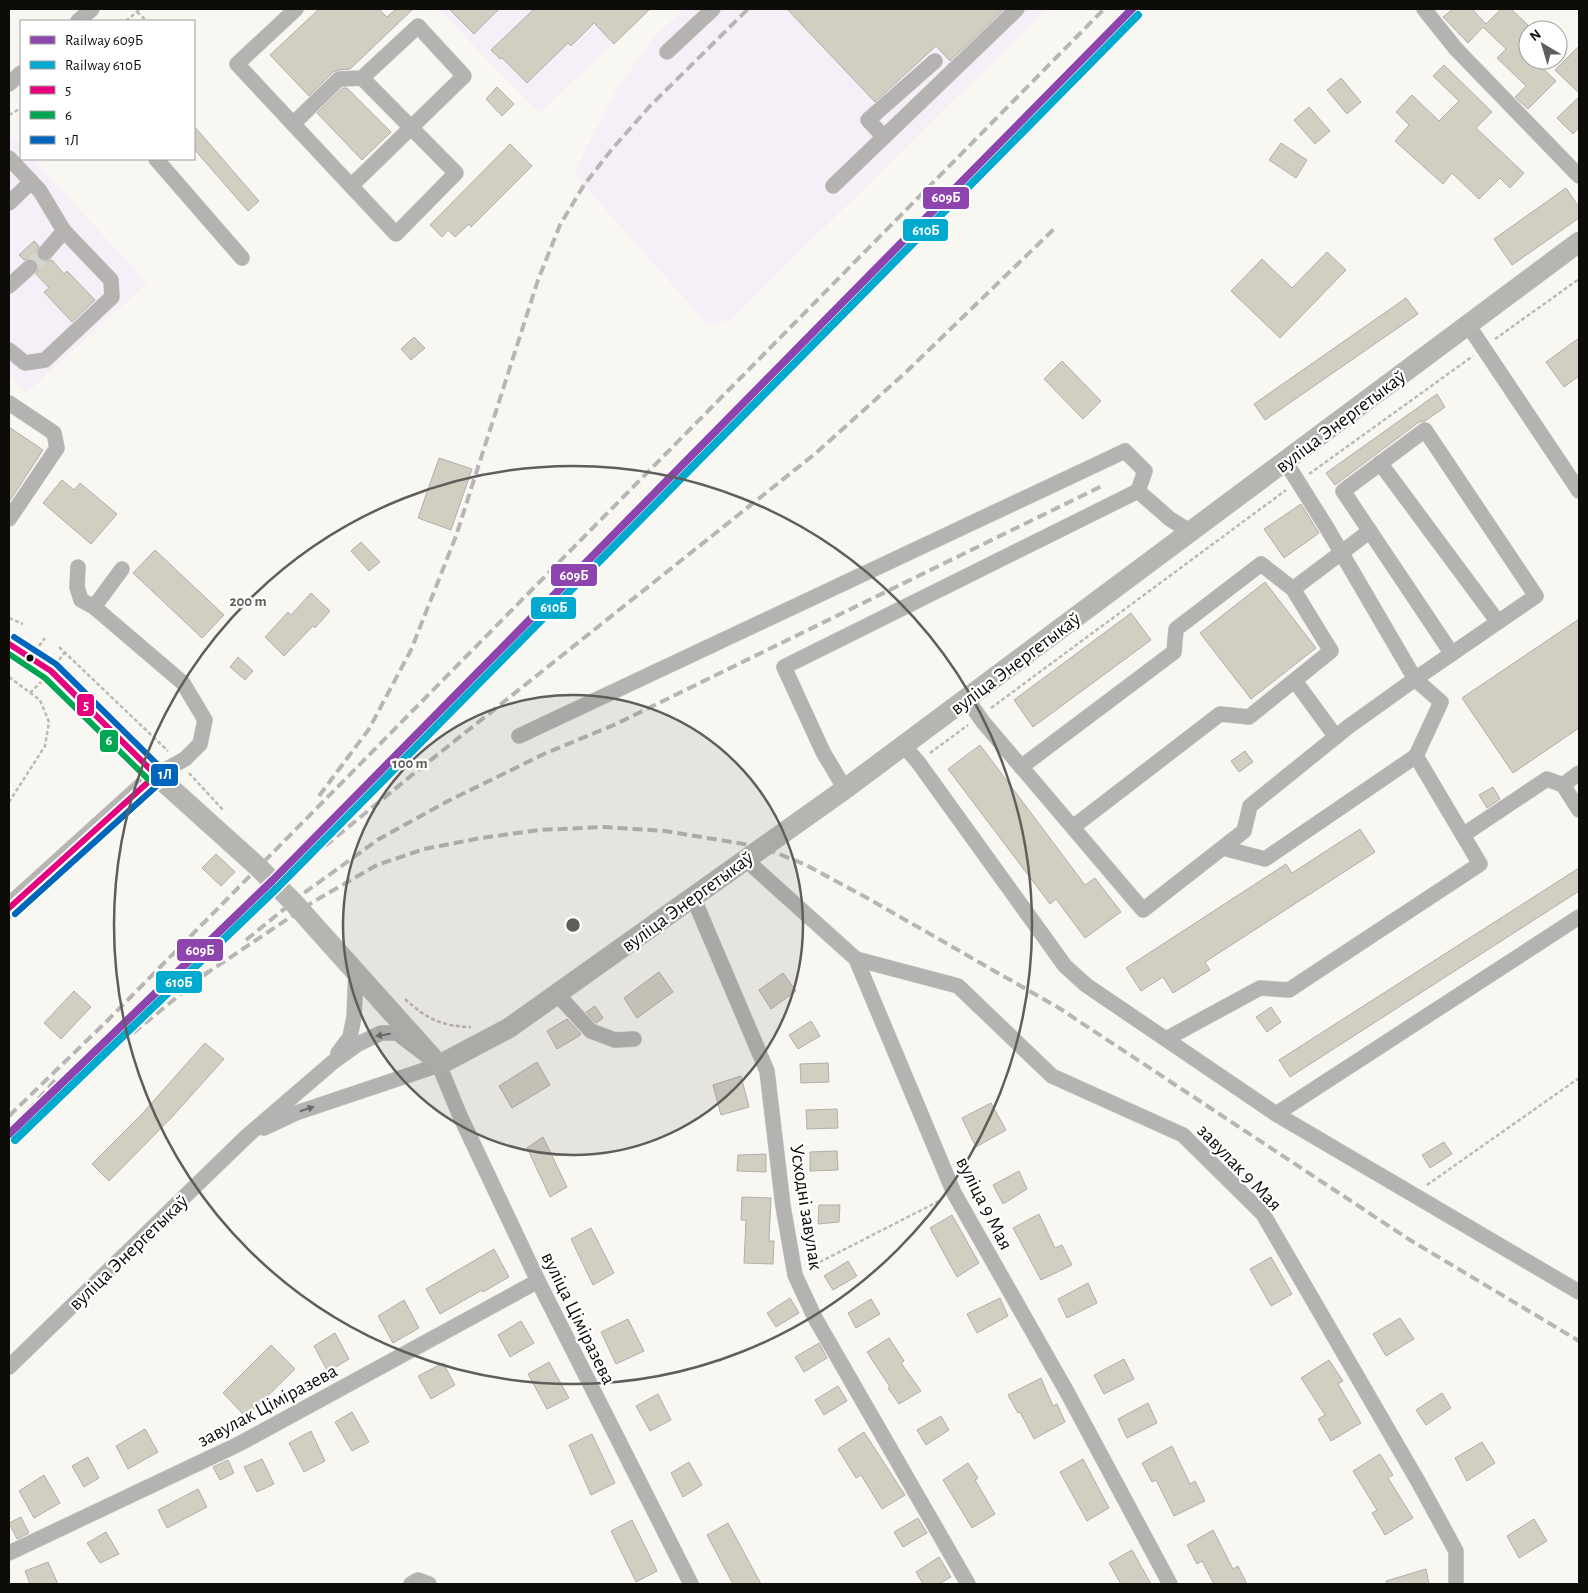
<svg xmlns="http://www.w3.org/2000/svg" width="1588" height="1593" font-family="'Alegreya Sans',sans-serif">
<rect width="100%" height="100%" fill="#f8f7f2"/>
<!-- commercial -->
<g fill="#f7eff8">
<path d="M438,9H650L539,113Z"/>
<path d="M684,9H1047L730,320L708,325L584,185L575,171L614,94L653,38Z"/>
<path d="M13,136L21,146V159H33L147,283L26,393L9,375V140Z"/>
</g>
<!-- building -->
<g fill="#d1cec2" stroke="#b0afab">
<path d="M319,9H379L387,17L396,9H413L350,69L339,70L333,72L309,96L270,55Z"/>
<path d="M449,9H499L474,34Z"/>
<path d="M534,9H650L614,44L594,23L571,46L568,43L527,83L502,58L500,59L491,50Z"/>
<path d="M787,9H1004L950,61L936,46L875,102Z"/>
<path d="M1453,9H1472L1486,24L1501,9H1511L1528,25V60H1534L1556,81L1528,109L1515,97L1526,86L1497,58L1506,49L1483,27L1468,43L1443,17Z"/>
<path d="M1579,46V93L1555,70Z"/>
<path d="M1444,65L1492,112L1476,128L1524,173L1510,188L1500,178L1479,199L1452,173L1443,184L1395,141L1409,125L1396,112L1412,95L1439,121L1459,101L1433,76Z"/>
<path d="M1341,78L1361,102L1347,114L1327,90Z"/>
<path d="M497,87L514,104L502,116L486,99Z"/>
<path d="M343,88H347L391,132L362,160L317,113Z"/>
<path d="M1579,97V127L1573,134L1557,118Z"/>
<path d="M1309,107L1330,131L1315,144L1294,120Z"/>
<path d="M194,126L259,201L248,211L194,149Z"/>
<path d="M1281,143L1307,160L1296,178L1269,160Z"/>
<path d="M510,144L532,166L471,227L469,224L455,237L448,230L442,237L430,225Z"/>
<path d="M1566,188L1579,207V218L1512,265L1494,239Z"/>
<path d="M34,241L39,246L36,252L39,260L44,262L52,260L64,274L67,271L95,300L72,322L44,292L49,288L36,274L39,269L37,261L32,258L24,260L19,255Z"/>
<path d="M1327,252L1346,270L1280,338L1231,291L1262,259L1292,288Z"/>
<path d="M1406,298L1418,314L1265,420L1254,404Z"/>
<path d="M414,337L425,348L411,360L401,349Z"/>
<path d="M1579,338V376L1564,387L1546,362Z"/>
<path d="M1062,361L1101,401L1083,419L1044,379Z"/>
<path d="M1437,394L1445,407L1425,421L1419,422L1335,485L1326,473Z"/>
<path d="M9,427L43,450L9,502Z"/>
<path d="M439,458L472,469L451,530L418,518Z"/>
<path d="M62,480L74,490L80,483L117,514L91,544L43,503Z"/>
<path d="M1301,504L1319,533L1284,558L1264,529Z"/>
<path d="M361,542L380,562L369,571L351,551Z"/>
<path d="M155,550L224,615L202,638L133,573Z"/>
<path d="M1265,582L1316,648L1251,699L1200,633Z"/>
<path d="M311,593L330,611L315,628L313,626L284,656L265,637L288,612L291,615Z"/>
<path d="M1131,613L1151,640L1033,727L1014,700Z"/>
<path d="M1579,619V728L1513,773L1462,698Z"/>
<path d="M238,657L253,671L245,680L230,667Z"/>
<path d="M980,745L1085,885L1095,878L1121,912L1085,938L1056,899L1050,904L948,769Z"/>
<path d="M1245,751L1253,762L1239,772L1231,761Z"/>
<path d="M1493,787L1500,799L1487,808L1479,795Z"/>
<path d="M1360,829L1375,852L1205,962L1210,970L1173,993L1163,977L1141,991L1126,968L1286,864L1292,873Z"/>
<path d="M216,854L235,872L221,886L202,868Z"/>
<path d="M1579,868V891L1290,1077L1279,1060Z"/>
<path d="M659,972L673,992L637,1018L624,998Z"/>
<path d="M783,973L796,991L771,1009L759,990Z"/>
<path d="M74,991L91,1007L61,1039L44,1023Z"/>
<path d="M595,1006L603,1018L596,1023L586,1012Z"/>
<path d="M1271,1007L1281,1022L1267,1032L1256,1017Z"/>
<path d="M567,1019L581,1034L579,1036L557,1049L547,1031Z"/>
<path d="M811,1021L820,1036L798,1049L789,1035Z"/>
<path d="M205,1043L224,1059L172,1117L109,1181L92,1164L141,1115Z"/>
<path d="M537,1062L550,1085L512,1108L499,1086Z"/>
<path d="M828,1063L829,1082L801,1083L800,1064Z"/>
<path d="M741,1076L749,1107L721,1115L713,1085Z"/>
<path d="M991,1103L1006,1130L976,1147L962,1118Z"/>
<path d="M837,1109L838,1128L807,1129L806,1110Z"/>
<path d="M543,1137L567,1187L550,1197L527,1148Z"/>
<path d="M1444,1142L1452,1154L1430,1168L1422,1155Z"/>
<path d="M837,1151L838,1170L810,1171V1152Z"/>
<path d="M766,1154V1172L737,1171L738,1155Z"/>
<path d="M1019,1171L1027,1189L1003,1204L993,1185Z"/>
<path d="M742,1197L771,1198L769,1241H774L773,1264L744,1263L746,1220H741Z"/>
<path d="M819,1205H840L839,1222L818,1224Z"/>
<path d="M1039,1214L1055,1248L1062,1245L1072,1265L1041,1280L1013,1228Z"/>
<path d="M952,1215L979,1263L957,1277L930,1228Z"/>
<path d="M591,1228L614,1273L593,1285L571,1239Z"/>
<path d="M494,1249L509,1277L483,1292L482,1290L440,1314L426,1289Z"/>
<path d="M1271,1257L1292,1294L1271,1306L1250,1269Z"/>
<path d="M848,1261L857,1276L833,1290L824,1276Z"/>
<path d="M1088,1283L1097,1303L1067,1318L1058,1299Z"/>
<path d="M790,1298L799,1313L776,1327L767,1313Z"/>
<path d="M1000,1298L1008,1316L977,1333L967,1314Z"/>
<path d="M871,1299L880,1314L856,1328L848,1313Z"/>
<path d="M404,1300L419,1328L393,1343L378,1316Z"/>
<path d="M1400,1318L1414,1339L1386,1356L1373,1334Z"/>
<path d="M628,1319L644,1351L616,1364L601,1332Z"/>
<path d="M521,1321L534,1343L510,1357L498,1335Z"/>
<path d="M335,1333L349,1359L328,1372L314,1346Z"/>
<path d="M889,1338L904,1361L901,1363L921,1391L899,1404L888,1388L890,1387L867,1352Z"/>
<path d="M819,1343L827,1358L804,1372L795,1357Z"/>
<path d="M271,1345L295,1369L246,1417L223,1393Z"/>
<path d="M1124,1359L1134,1379L1104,1394L1094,1375Z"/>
<path d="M1329,1360L1343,1381L1338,1384L1361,1423L1331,1441L1318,1419L1325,1415L1301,1378Z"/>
<path d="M549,1362L569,1398L547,1409L528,1374Z"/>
<path d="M443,1363L455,1385L431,1399L418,1376Z"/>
<path d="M1041,1378L1053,1406L1057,1404L1065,1422L1034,1439L1020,1412L1018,1413L1008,1395Z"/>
<path d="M838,1386L847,1401L824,1415L815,1400Z"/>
<path d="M1442,1393L1451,1408L1426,1425L1416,1410Z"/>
<path d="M658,1394L671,1420L650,1431L636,1406Z"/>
<path d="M1148,1403L1157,1423L1127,1438L1118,1419Z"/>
<path d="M352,1412L369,1442L352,1451L335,1422Z"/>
<path d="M941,1416L949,1430L926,1445L917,1430Z"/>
<path d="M145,1429L158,1452L128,1469L116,1446Z"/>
<path d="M311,1431L325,1461L304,1472L289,1443Z"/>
<path d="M864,1432L905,1495L882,1509L861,1475L856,1478L838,1449Z"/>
<path d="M592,1434L615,1483L591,1495L569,1445Z"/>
<path d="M1482,1442L1495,1463L1467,1481L1455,1458Z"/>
<path d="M1172,1446L1190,1484L1195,1481L1205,1501L1174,1516L1156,1480L1152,1482L1142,1463Z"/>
<path d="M1380,1454L1393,1475L1388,1478L1413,1518L1385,1535L1372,1513L1377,1510L1353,1471Z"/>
<path d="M88,1457L99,1478L84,1487L72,1466Z"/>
<path d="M262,1459L274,1484L257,1492L244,1467Z"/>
<path d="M1083,1459L1109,1508L1087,1521L1060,1472Z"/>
<path d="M228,1460L234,1473L220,1480L213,1467Z"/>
<path d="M689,1462L702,1485L683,1497L671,1473Z"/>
<path d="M968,1463L978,1478L975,1480L995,1514L972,1528L943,1480Z"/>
<path d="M44,1475L60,1503L34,1518L19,1491Z"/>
<path d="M198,1489L207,1507L167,1528L158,1510Z"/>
<path d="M21,1517L29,1533L17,1539L9,1523Z"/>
<path d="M918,1518L927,1533L903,1547L894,1532Z"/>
<path d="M1534,1519L1547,1541L1519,1558L1507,1536Z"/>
<path d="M632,1520L657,1571L636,1582L611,1531Z"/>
<path d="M728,1523L761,1584H733L707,1535Z"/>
<path d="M1213,1530L1233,1569L1238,1566L1247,1584H1214L1202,1561L1197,1564L1187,1545Z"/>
<path d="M106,1532L119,1554L100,1563L87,1543Z"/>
<path d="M1132,1550L1151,1584H1121L1109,1563Z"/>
<path d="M939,1557L951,1577L939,1584H923L916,1572Z"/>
<path d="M48,1562L58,1584H30L25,1571Z"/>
<path d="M1426,1569L1429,1584H1386V1581Z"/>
</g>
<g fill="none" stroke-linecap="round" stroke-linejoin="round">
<!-- minor-tunnel -->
<path stroke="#d5d4cf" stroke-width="15" stroke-dasharray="15 8" stroke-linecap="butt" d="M30,267L45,253"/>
<defs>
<g id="minor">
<path d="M296,9L237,64L396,234L456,173L362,78"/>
<path d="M1424,9L1456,49L1579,176"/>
<path d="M78,21L92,9"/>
<path d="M667,52L713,9"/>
<path d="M9,84L21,73"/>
<path d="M293,124L339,79L362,78L418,26L464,76L351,186"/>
<path d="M884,137L868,120L935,61"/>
<path d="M9,158L40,191L64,231L45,253"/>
<path d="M156,159L242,258"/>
<path d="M833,186L1017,9"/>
<path d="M9,203L31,182"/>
<path d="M9,286L30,267"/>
<path d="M1468,325L1579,491"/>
<path d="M9,350L25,363L45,360L112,297L111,280L64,231"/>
<path d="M9,403L54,433L57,448L9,519"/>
<path d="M1380,463L1498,622"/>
<path d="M78,567L77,587L81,600L94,607"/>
<path d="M9,644L51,671L156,775L185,759L200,744L205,720L183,683L94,607L122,569"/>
<path d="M1295,681L1336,737"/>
<path d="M967,699L983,722L1143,910L1244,831L1250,806L1348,727L1415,679L1327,528L1285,461"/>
<path d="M519,736L1125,451L1145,471L1138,491"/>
<path d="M904,746L918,762L1065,966L1086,985L1276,1114L1579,1292"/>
<path d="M1021,767L1174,652L1176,629L1261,564L1293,589L1370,531"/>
<path d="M1579,773L1563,785L1579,810"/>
<path d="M845,789L823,752L784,667L1138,491L1170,519L1191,532"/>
<path d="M1073,827L1220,714L1249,717L1331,651L1293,589"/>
<path d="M1463,835L1547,779L1563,785"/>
<path d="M1223,848L1265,859L1416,756L1441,702L1415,679L1536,596L1425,430L1343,491L1452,654"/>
<path d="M746,860L856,959L954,1193L1067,1392L1170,1584"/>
<path d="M693,897L767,1071L783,1206L795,1275L815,1318L968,1584"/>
<path d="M856,959L958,986L1052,1076L1183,1135L1263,1214L1419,1483L1456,1551V1584"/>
<path d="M557,994L591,1031L615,1040L634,1039"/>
<path d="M1166,1039L1260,988L1289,990L1480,864L1416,756"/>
<path d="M338,1053L350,1037L354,1017L356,971"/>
<path d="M1276,1114L1579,917"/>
<path d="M264,1128L296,1113L439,1065"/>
<path d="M9,1367L247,1136L333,1062L358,1044L381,1033H397L439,1065L460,1116L538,1281L691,1584"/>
<path d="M9,1553L239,1444L538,1281"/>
<path d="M411,1584L418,1580L429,1584"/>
</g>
<path id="major" d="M9,908L156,775L258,867L293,902L439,1065L509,1028L845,789L1579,242"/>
</defs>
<!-- minor casing -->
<use href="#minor" stroke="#d2d1ce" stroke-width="16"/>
<!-- major casing -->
<use href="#major" stroke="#d2d1ce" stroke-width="21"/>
<!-- path -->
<g stroke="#bcbab6" stroke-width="2.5" stroke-dasharray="4 2.5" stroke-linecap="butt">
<path d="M137,12L147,21"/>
<path d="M126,21L140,9"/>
<path d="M9,115L21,108"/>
<path d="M1495,339L1579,279"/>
<path d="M1309,474L1473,356"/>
<path d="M9,618L23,624"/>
<path d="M39,646L45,638"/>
<path d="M59,647L168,751"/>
<path d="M59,660L66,651"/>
<path d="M9,677L40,700L49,722L45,746L9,802"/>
<path d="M30,693L41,682"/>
<path d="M991,708L1286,490"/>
<path d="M930,753L968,725"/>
<path d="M189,773L224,811"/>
<path d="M405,999C427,1019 441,1026 471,1027"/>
<path d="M1427,1185L1579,1078"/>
<path d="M808,1268L941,1200"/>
</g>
<!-- minor -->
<use href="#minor" stroke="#b4b3b2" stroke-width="15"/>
<!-- major -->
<use href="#major" stroke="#b7b5b2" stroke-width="20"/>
<!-- rail -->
<g stroke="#b7b6b4" stroke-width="4" stroke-dasharray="10 5" stroke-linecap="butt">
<path d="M319,796L369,729L411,650L456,536L538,280L560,225L584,185L612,149L650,106L748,9"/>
<path d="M325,846L412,775L816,453L905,373L1056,227"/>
<path d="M246,940L304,893L379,839L448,801L544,754L616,724L1102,486"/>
<path d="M204,975L313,902L377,865L424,849L481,838L539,830L603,827L665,831L762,847L806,865L869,899L1059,1008L1410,1240L1579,1341"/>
<path d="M133,1033L209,971"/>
<path d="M9,1116L107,1021L1104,9"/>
<path d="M9,1133L56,1079"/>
</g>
<defs>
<g id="bus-1">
<path d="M9,644L51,671L156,775"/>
<path d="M9,908L156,775"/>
</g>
<g id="bus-2">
<path d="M9,654L45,678L150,781"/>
<path d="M15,914L162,781"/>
</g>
<path id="bus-3" d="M14,637L56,664L162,769L165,775L162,781L15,914"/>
</defs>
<!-- bus-1 casing -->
<use href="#bus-1" stroke="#fff" stroke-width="10"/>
<!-- bus-2 casing -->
<use href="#bus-2" stroke="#fff" stroke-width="10"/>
<!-- bus-3 casing -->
<use href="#bus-3" stroke="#fff" stroke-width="10"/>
<!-- bus-1 -->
<use href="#bus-1" stroke="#e5007d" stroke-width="6"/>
<!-- bus-2 -->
<use href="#bus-2" stroke="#00a651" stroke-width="6"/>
<!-- bus-3 -->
<use href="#bus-3" stroke="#0065bd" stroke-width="6"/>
<defs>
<path id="rail-1" d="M9,1134L272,881L1132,9"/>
<path id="rail-2" d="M15,1140L278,887L1138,15"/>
</defs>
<!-- rail-1 casing -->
<use href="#rail-1" stroke="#fff" stroke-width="11"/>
<!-- rail-2 casing -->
<use href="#rail-2" stroke="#fff" stroke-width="11"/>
<!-- rail-1 -->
<use href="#rail-1" stroke="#8e44ad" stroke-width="8"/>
<!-- rail-2 -->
<use href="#rail-2" stroke="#00a9ce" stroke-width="8"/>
</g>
<!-- one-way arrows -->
<defs><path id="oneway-solid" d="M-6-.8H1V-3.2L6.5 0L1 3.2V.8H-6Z" transform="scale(1.25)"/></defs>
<g fill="#696866">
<use href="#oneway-solid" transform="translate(383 1035) rotate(171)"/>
<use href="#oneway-solid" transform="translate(307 1109) rotate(-18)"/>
</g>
<!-- distance rings -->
<circle cx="573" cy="925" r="230" fill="#5f5e5b" fill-opacity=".12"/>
<g fill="none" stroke="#5f5e5b" stroke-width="2.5">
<circle cx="573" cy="925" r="230"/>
<circle cx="573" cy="925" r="459"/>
</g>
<!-- markers -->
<circle fill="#0d0c09" stroke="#fff" stroke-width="2" cx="30" cy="658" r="4.5"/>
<g text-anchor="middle" stroke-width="4.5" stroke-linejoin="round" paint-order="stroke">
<!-- street labels -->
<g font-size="20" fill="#0d0c09" stroke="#fff">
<text transform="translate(1340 421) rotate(-37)" y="7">вуліца Энергетыкаў</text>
<text transform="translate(1015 663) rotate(-37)" y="7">вуліца Энергетыкаў</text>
<text transform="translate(687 901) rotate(-36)" y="7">вуліца Энергетыкаў</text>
<text transform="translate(1240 1167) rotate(46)" y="7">завулак 9 Мая</text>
<text transform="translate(985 1203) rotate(63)" y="7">вуліца 9 Мая</text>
<text transform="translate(807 1207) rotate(81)" y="7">Усходні завулак</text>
<text transform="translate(128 1252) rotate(-44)" y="7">вуліца Энергетыкаў</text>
<text transform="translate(579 1318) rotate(64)" y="7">вуліца Ціміразева</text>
<text transform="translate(267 1405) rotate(-28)" y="7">завулак Ціміразева</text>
</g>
</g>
<circle cx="573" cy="925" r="8" fill="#5f5e5b" stroke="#fff" stroke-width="2.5"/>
<g font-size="15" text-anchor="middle" font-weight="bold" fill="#5f5e5b" stroke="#fff" stroke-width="4.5" stroke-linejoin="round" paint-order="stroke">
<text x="248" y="606">200 m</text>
<text x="410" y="768">100 m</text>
</g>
<g stroke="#fff" stroke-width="2">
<rect x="922" y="186" width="48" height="24" rx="5" fill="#8e44ad"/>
<rect x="902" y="218" width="47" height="24" rx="5" fill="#00a9ce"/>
<rect x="550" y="563" width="48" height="24" rx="5" fill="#8e44ad"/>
<rect x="530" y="596" width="47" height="24" rx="5" fill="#00a9ce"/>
<rect x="76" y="693" width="19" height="24" rx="5" fill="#e5007d"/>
<rect x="99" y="729" width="20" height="24" rx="5" fill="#00a651"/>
<rect x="150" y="763" width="29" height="24" rx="5" fill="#0065bd"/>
<rect x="176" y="938" width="48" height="24" rx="5" fill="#8e44ad"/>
<rect x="155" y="970" width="48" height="24" rx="5" fill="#00a9ce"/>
</g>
<g font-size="14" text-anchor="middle" font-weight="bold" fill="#fff">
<text x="946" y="202">609Б</text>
<text x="926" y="235">610Б</text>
<text x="574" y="580">609Б</text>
<text x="554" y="612">610Б</text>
<text x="86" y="710">5</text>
<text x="109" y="745">6</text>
<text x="165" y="779">1Л</text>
<text x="200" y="955">609Б</text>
<text x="179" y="987">610Б</text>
</g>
<!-- border -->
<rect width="1588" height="1593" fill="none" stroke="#0d0c09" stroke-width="20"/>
<!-- legend -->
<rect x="20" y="20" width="175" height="140" fill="#ffffff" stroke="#9e9e9d"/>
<rect x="30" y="36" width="25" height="8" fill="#8e44ad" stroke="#9e9e9d"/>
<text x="65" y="45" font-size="15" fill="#0d0c09">Railway 609Б</text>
<rect x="30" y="61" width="25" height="8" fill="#00a9ce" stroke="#9e9e9d"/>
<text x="65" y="70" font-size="15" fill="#0d0c09">Railway 610Б</text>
<rect x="30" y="86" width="25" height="8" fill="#e5007d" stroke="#9e9e9d"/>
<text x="65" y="95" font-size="15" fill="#0d0c09">5</text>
<rect x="30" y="111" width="25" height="8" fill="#00a651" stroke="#9e9e9d"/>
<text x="65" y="120" font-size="15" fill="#0d0c09">6</text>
<rect x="30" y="136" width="25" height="8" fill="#0065bd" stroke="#9e9e9d"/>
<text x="65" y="145" font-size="15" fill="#0d0c09">1Л</text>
<!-- north arrow -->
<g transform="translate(1543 45) rotate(322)"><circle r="24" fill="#ffffff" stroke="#9e9e9d"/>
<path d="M0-4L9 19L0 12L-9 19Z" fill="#5f5e5b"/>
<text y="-8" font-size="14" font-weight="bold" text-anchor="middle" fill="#0d0c09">N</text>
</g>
</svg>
